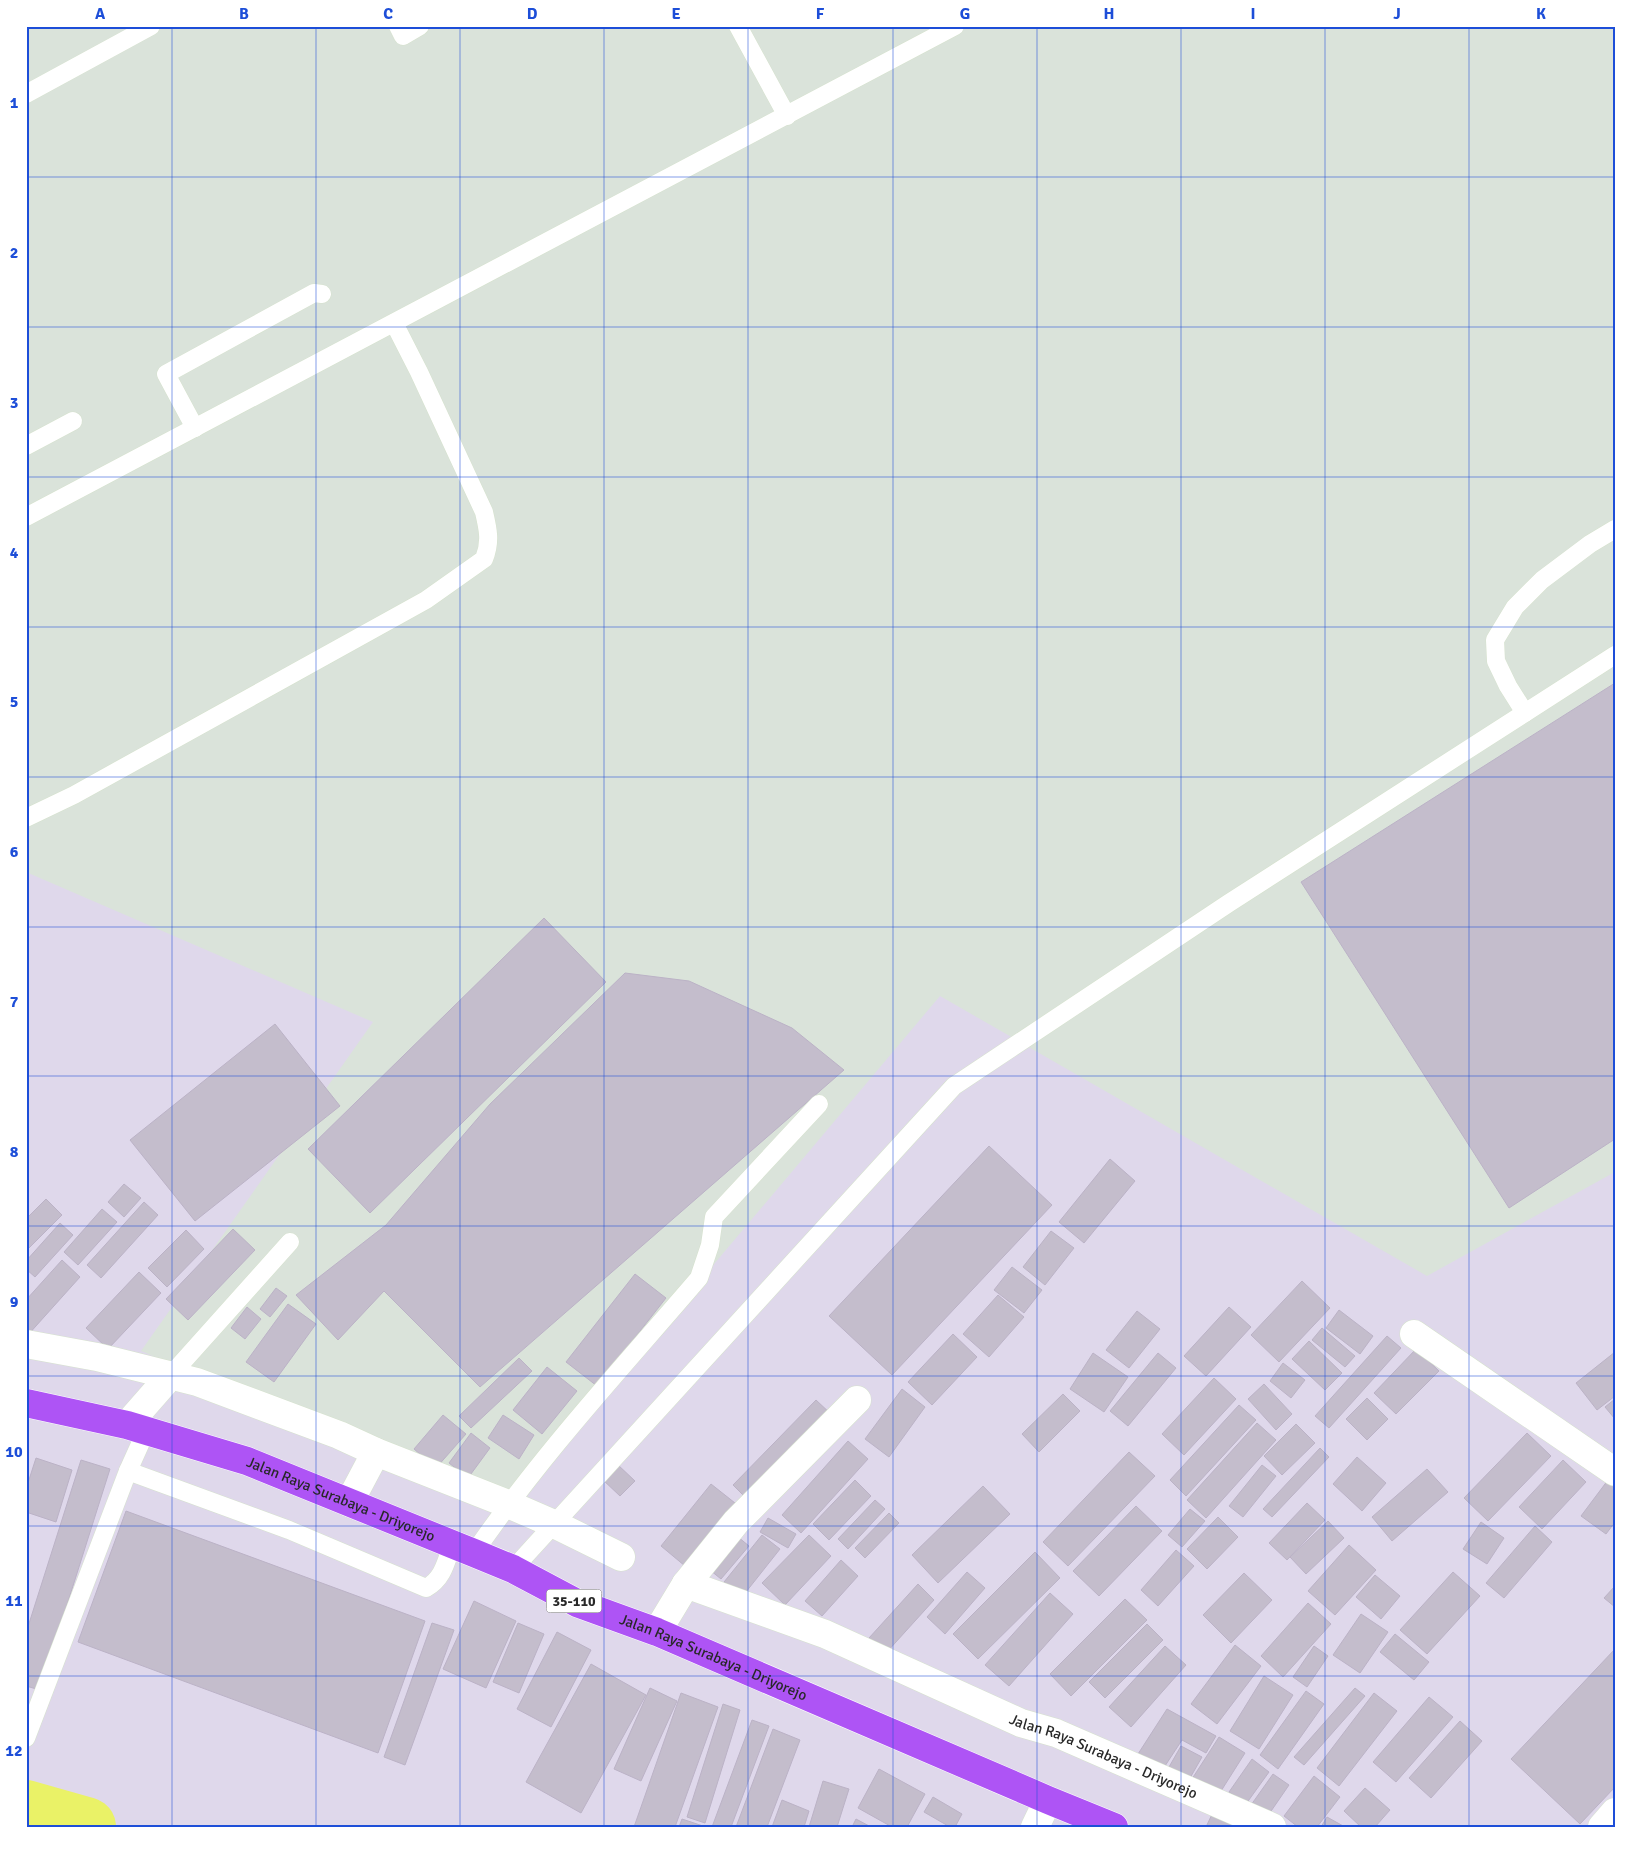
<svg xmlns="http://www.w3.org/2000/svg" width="1641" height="1853" font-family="Signika,sans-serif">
<rect width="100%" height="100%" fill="#dfd8eb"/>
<!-- industrial -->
<path fill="#dae3da" d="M26,26H1615V1172L1427,1276L940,996L511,1505L141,1351L373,1022L26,872Z"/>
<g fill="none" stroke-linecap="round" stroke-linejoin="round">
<!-- river -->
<path stroke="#eaf267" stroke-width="60" d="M26,1810L86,1827"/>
</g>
<!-- building -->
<g fill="#c4bdcc" stroke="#bbb2c6">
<path d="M1615,683V1139L1509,1208L1301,882Z"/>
<path d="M544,918L606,982L370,1213L308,1149Z"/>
<path d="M625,973L689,981L792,1028L844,1070L480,1387L384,1291L338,1340L296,1295L386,1225L490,1104Z"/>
<path d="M275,1024L340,1106L195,1221L130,1140Z"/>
<path d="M989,1146L1052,1205L892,1375L829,1316Z"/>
<path d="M1110,1159L1135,1181L1084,1243L1059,1222Z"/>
<path d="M124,1184L141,1198L124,1217L108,1202Z"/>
<path d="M46,1199L62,1215L26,1251V1219Z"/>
<path d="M144,1202L158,1215L101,1278L87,1265Z"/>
<path d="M102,1209L117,1222L78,1265L64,1252Z"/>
<path d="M60,1223L73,1235L35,1277L26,1269V1261Z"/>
<path d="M233,1229L255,1250L188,1320L166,1299Z"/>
<path d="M186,1230L204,1249L167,1287L148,1268Z"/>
<path d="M1051,1231L1074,1248L1045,1285L1023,1267Z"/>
<path d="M62,1260L80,1277L27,1336L26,1300Z"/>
<path d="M1012,1267L1042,1290L1024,1313L994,1290Z"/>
<path d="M139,1272L161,1293L108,1349L86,1328Z"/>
<path d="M635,1274L666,1298L597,1386L566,1362Z"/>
<path d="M1302,1281L1330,1308L1279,1362L1251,1335Z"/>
<path d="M276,1288L287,1296L270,1317L260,1309Z"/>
<path d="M998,1295L1024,1317L989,1357L963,1334Z"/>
<path d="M288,1304L316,1324L274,1382L246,1362Z"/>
<path d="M247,1307L261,1319L245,1339L231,1328Z"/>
<path d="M1229,1307L1251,1327L1206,1376L1184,1356Z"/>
<path d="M1339,1310L1373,1336L1360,1354L1326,1328Z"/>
<path d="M1137,1311L1160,1329L1129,1368L1106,1350Z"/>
<path d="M1322,1328L1355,1356L1345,1367L1312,1340Z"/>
<path d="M953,1334L977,1357L932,1405L908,1382Z"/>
<path d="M1387,1336L1401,1348L1329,1428L1315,1416Z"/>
<path d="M1309,1341L1342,1373L1325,1390L1292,1359Z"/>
<path d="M1416,1349L1439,1371L1396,1414L1374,1393Z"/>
<path d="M1615,1352V1396L1597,1410L1576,1383Z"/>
<path d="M1093,1353L1128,1377L1104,1412L1070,1389Z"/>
<path d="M1158,1353L1176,1368L1128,1426L1110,1411Z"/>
<path d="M519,1358L532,1371L471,1428L459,1416Z"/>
<path d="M1283,1363L1305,1380L1291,1398L1270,1381Z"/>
<path d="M547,1367L577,1391L542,1434L513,1410Z"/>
<path d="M1214,1378L1236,1399L1184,1455L1162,1434Z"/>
<path d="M1264,1384L1292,1414L1276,1430L1248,1399Z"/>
<path d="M902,1389L925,1407L889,1457L865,1439Z"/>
<path d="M1063,1394L1080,1411L1039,1452L1022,1434Z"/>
<path d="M1367,1398L1388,1419L1367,1440L1346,1419Z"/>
<path d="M1615,1399V1419L1605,1407Z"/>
<path d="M816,1400L832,1415L749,1501L733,1485Z"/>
<path d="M1239,1405L1256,1420L1186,1496L1170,1480Z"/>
<path d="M443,1415L466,1434L436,1468L414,1449Z"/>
<path d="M503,1415L534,1435L519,1459L488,1438Z"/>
<path d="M1257,1423L1276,1440L1206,1518L1187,1500Z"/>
<path d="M1296,1424L1315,1443L1282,1475L1264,1456Z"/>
<path d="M471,1433L490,1448L468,1478L449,1463Z"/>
<path d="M1527,1433L1551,1456L1488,1521L1464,1498Z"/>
<path d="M848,1441L868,1459L801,1533L782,1515Z"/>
<path d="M1320,1448L1329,1457L1272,1517L1263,1509Z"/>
<path d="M1129,1452L1155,1476L1068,1566L1043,1542Z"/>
<path d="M1357,1457L1386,1483L1362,1511L1333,1484Z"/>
<path d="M36,1458L72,1470L56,1522L26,1512V1489Z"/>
<path d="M81,1460L110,1469L40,1690L26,1686V1633Z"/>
<path d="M1563,1460L1586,1482L1542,1529L1519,1507Z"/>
<path d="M617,1464L635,1481L620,1496L602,1479Z"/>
<path d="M1262,1465L1276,1476L1243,1517L1229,1506Z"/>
<path d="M1427,1469L1448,1492L1392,1541L1372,1517Z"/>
<path d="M855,1480L871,1496L829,1540L813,1524Z"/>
<path d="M1608,1480L1615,1485V1522L1606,1534L1581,1516Z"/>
<path d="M711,1484L735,1503L685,1566L661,1546Z"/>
<path d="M983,1486L1010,1514L938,1583L912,1555Z"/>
<path d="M875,1500L885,1509L848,1549L838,1539Z"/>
<path d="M1307,1503L1325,1520L1287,1560L1269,1543Z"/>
<path d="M1136,1506L1162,1531L1099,1596L1073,1571Z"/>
<path d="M1190,1509L1205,1521L1182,1547L1168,1535Z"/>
<path d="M126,1511L425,1621L378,1753L78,1642Z"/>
<path d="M889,1513L899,1523L865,1558L855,1548Z"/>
<path d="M1218,1517L1238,1537L1207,1569L1187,1549Z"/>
<path d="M768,1518L796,1534L788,1548L760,1532Z"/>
<path d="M1328,1521L1344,1538L1306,1574L1290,1557Z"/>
<path d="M1481,1522L1504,1538L1487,1564L1463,1549Z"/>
<path d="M1535,1526L1552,1542L1504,1598L1486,1583Z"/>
<path d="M732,1532L749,1546L721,1579L705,1566Z"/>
<path d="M762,1535L780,1549L742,1597L724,1582Z"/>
<path d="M809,1535L831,1556L785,1605L762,1583Z"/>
<path d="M1349,1545L1376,1570L1335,1615L1308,1591Z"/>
<path d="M1176,1550L1194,1566L1158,1606L1141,1590Z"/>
<path d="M1035,1552L1060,1578L978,1659L953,1634Z"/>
<path d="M841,1560L858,1576L822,1616L805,1601Z"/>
<path d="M967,1572L985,1588L945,1634L927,1617Z"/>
<path d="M1453,1572L1480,1596L1427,1654L1400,1630Z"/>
<path d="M1244,1573L1272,1600L1231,1643L1203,1615Z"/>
<path d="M1375,1575L1400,1596L1381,1619L1356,1597Z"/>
<path d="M918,1584L934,1600L886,1653L869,1638Z"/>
<path d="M1615,1586V1607L1604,1598Z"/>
<path d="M1050,1593L1073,1614L1009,1686L985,1665Z"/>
<path d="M1125,1599L1147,1620L1071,1696L1050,1674Z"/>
<path d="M474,1601L516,1621L486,1688L443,1669Z"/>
<path d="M1308,1603L1331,1624L1283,1677L1261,1656Z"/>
<path d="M1361,1614L1388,1632L1360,1673L1333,1655Z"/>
<path d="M432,1623L454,1630L405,1765L384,1757Z"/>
<path d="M518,1623L544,1634L519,1693L493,1682Z"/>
<path d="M1147,1624L1163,1640L1105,1698L1089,1682Z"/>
<path d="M557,1632L591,1650L551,1727L517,1709Z"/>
<path d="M1395,1634L1429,1662L1414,1680L1380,1652Z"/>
<path d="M1235,1645L1261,1666L1217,1724L1191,1704Z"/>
<path d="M1165,1646L1186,1665L1131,1727L1109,1707Z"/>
<path d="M1314,1646L1328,1656L1307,1687L1293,1677Z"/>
<path d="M1615,1649V1787L1580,1824L1511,1759Z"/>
<path d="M591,1664L646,1695L581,1813L526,1782Z"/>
<path d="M1264,1676L1293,1695L1259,1749L1230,1731Z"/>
<path d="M650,1688L677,1701L641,1781L614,1769Z"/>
<path d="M1355,1688L1365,1696L1304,1765L1294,1757Z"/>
<path d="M1306,1691L1324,1704L1278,1769L1260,1755Z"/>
<path d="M681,1693L718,1707L675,1827H634Z"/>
<path d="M1374,1693L1397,1711L1339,1786L1317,1768Z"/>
<path d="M1429,1697L1453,1717L1396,1782L1373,1762Z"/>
<path d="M723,1704L740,1710L705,1823L687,1817Z"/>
<path d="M1167,1709L1216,1736L1206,1753L1182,1740L1163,1769L1138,1754Z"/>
<path d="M752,1720L769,1726L731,1827H712Z"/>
<path d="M1460,1721L1482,1741L1431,1798L1409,1778Z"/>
<path d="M773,1729L800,1740L767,1827H736Z"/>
<path d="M1219,1737L1245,1753L1216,1799L1190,1782Z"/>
<path d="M1181,1746L1202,1757L1190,1778L1169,1767Z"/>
<path d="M1252,1759L1269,1772L1246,1804L1229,1792Z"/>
<path d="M879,1769L925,1794L907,1827H892L858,1808Z"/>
<path d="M1273,1774L1289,1785L1267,1817L1251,1805Z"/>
<path d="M1314,1776L1340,1797L1317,1827H1298L1284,1816Z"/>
<path d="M823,1781L849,1789L837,1827H809Z"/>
<path d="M1365,1788L1390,1810L1375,1827H1361L1344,1811Z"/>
<path d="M933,1797L962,1814L955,1827H950L924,1812Z"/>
<path d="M782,1800L809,1811L804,1827H772Z"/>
<path d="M1215,1808L1240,1819L1236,1827H1206Z"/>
<path d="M1327,1817L1345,1827H1321Z"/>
<path d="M682,1819L703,1826V1827H679Z"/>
<path d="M856,1819L871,1827H852Z"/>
</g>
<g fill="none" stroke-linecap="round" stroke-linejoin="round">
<defs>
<g id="service">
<path d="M398,26L403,36L420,26"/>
<path d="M738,26L787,116"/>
<path d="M26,94L151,26"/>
<path d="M195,428L166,374L314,293L322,294"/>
<path d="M26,446L73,421"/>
<path d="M26,517L955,26"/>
<path d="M1525,713L1508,686L1496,661L1495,640L1515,607L1542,580L1590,544L1615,529"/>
<path d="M26,818L74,795L426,600L484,559C491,542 488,529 484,512L419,372L394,323"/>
<path d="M170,1376L290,1242"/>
<path d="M128,1471L289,1530L426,1588C443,1579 446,1562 452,1545"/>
<path d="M474,1553C541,1455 622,1368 699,1278L710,1245L714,1217L819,1104"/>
<path d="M513,1569L954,1086L1229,903L1615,655"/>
<path d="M26,1738L128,1471L146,1431"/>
</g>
<g id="minor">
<path d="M1414,1334L1615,1472"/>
<path d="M26,1344L97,1357L197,1382L339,1435L376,1452L508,1504L554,1524L621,1557"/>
<path d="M127,1425L170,1376"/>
<path d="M349,1503L376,1452"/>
<path id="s1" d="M686,1584L825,1634L1021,1723L1056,1733L1272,1827"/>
<path d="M657,1632L686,1584L736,1522L857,1400"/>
<path d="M1035,1827L1048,1800"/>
<path d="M1602,1827L1615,1812"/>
</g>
<g id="primary">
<path id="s2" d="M26,1403L127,1425L247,1461L474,1553L513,1569L577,1603L657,1632L1048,1800L1114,1827"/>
</g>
</defs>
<!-- service casing -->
<use href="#service" stroke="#d6e2ce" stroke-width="19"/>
<!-- minor casing -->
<use href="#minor" stroke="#d6e2ce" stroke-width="29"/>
<!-- primary casing -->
<use href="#primary" stroke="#fff" stroke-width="29"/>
<!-- service -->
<use href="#service" stroke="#fff" stroke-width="18"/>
<!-- minor -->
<use href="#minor" stroke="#fff" stroke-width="28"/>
<!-- primary -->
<use href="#primary" stroke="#ae54f5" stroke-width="28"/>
</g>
<!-- grid -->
<path fill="none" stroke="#1d4ed8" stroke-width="1" stroke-opacity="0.55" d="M172,26V1827M316,26V1827M460,26V1827M604,26V1827M748,26V1827M893,26V1827M1037,26V1827M1181,26V1827M1325,26V1827M1469,26V1827M26,177H1615M26,327H1615M26,477H1615M26,627H1615M26,777H1615M26,927H1615M26,1076H1615M26,1226H1615M26,1376H1615M26,1526H1615M26,1676H1615"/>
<g text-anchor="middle" stroke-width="4" stroke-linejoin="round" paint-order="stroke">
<!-- shield labels -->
<rect fill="#fff" stroke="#686868" stroke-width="1" x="546.5" y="1589.5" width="55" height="23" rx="4"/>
<g font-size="14" font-weight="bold" fill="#282828">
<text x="574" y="1606">35-110</text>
</g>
<!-- street labels -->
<g font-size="15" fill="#282828" stroke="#fff">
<text dy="5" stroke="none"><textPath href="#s2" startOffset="330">Jalan Raya Surabaya - Driyorejo</textPath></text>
<text dy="5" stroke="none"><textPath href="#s2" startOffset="735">Jalan Raya Surabaya - Driyorejo</textPath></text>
<text dy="5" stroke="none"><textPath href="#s1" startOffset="452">Jalan Raya Surabaya - Driyorejo</textPath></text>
</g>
</g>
<!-- border -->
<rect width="1641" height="1853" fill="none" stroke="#ffffff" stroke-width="55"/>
<rect x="28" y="28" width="1586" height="1798" fill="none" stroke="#1d4ed8" stroke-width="2"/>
<g font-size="16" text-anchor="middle" font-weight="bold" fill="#1d4ed8">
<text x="100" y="19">A</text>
<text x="244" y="19">B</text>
<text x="388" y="19">C</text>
<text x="532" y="19">D</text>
<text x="676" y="19">E</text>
<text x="820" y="19">F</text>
<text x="965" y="19">G</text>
<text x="1109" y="19">H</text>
<text x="1253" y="19">I</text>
<text x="1397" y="19">J</text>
<text x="1541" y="19">K</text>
<text x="14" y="108">1</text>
<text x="14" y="258">2</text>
<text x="14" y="408">3</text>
<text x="14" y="558">4</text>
<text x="14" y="707">5</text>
<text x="14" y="857">6</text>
<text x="14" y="1007">7</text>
<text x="14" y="1157">8</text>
<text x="14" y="1307">9</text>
<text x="14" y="1457">10</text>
<text x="14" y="1606">11</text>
<text x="14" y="1756">12</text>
</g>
</svg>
